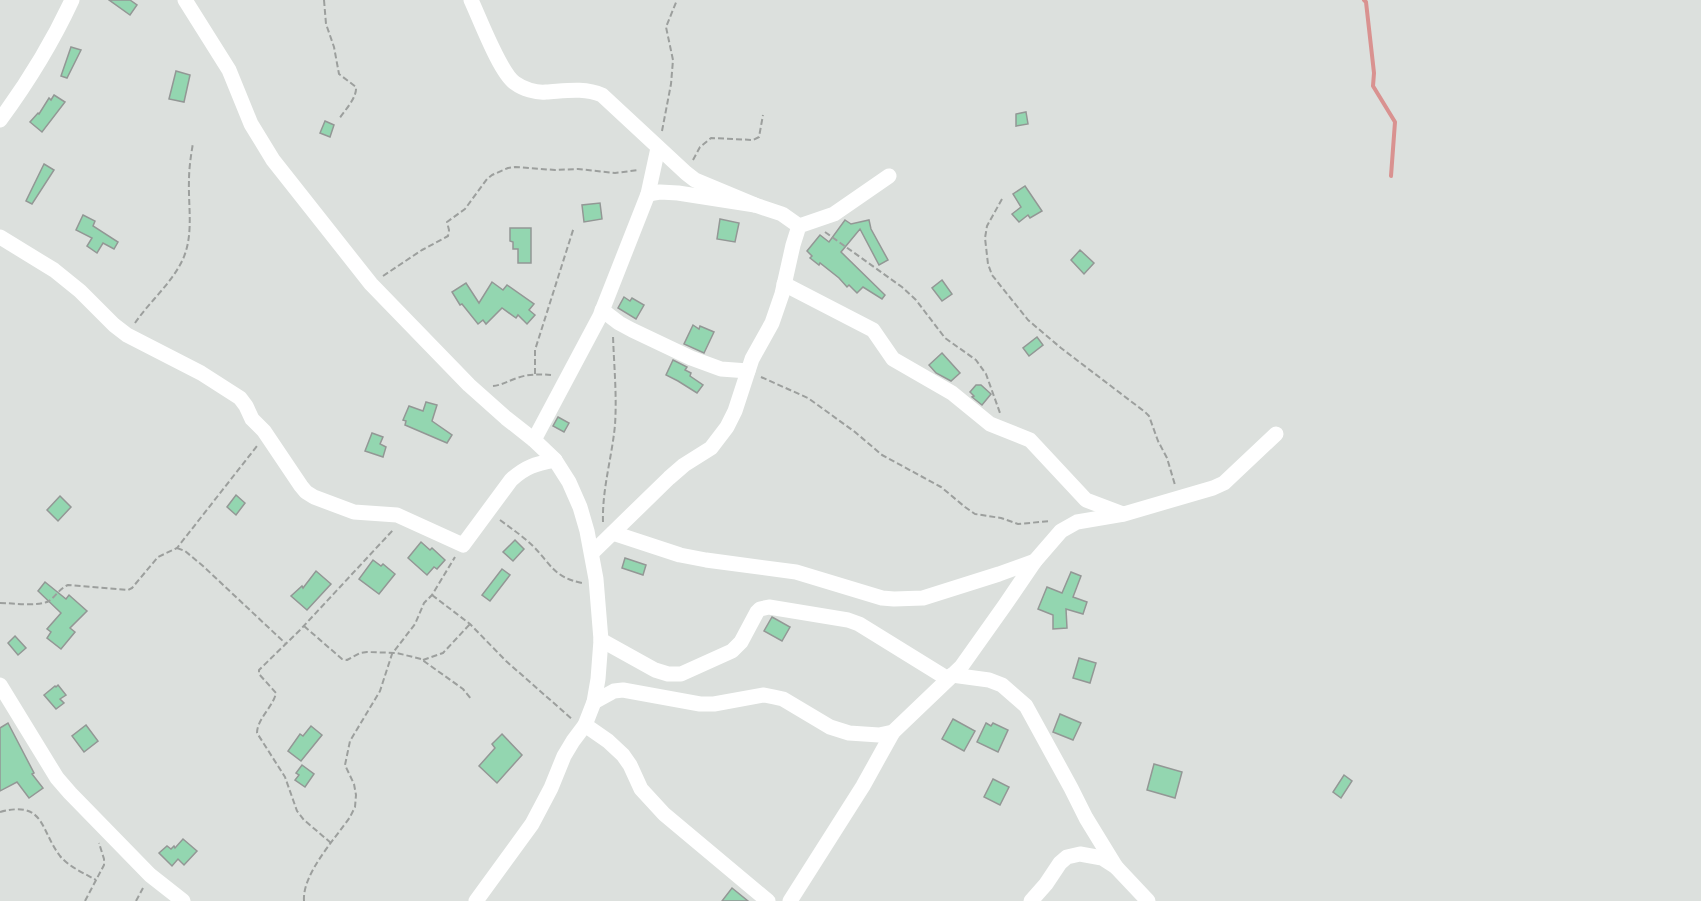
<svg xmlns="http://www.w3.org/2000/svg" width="1701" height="901" font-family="Georgia,serif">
<rect width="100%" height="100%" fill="#dce0dd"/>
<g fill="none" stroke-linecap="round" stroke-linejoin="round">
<!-- stream -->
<path stroke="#d99290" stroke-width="4" d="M1364,0L1366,2L1374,73L1373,86L1395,122L1391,176"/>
</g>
<!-- building -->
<g fill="#93d6b0" stroke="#939795" stroke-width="1.5">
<path d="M109,0H130L137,5L130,15Z"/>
<path d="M71,47L81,50L67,78L61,76Z"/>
<path d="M176,71L190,75L184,102L169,99Z"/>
<path d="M54,95L65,102L42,132L30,122L38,113L39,114L49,98L51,100Z"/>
<path d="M1026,112L1028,124L1016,126V114Z"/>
<path d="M325,121L334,125L330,137L320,133Z"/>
<path d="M44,164L54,170L32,204L26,201Z"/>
<path d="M1025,186L1042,211L1030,218L1028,215L1019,222L1012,214L1021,207L1013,194Z"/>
<path d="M600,203L602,219L584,222L582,205Z"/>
<path d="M83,215L95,221L93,226L118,242L114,249L103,243L97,253L87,246L92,238L76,230Z"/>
<path d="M720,219L739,223L735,242L717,239Z"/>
<path d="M845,220L851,224L869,220L871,229L888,260L879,265L860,229L841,252L885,295L882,299L863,287L857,293L849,285L847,287L839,278L820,263L819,265L810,258L812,256L807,251L820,235L829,242Z"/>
<path d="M510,228H531V263H518V249H513V242L510,241Z"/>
<path d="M1080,250L1094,263L1084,274L1071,260Z"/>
<path d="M942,280L952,294L942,301L932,288Z"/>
<path d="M492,282L503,290L507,285L534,304L529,310L535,315L527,324L518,315L516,318L502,308L486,324L483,320L478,324L462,304L460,305L452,292L466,283L479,303Z"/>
<path d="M624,297L630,301L632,298L644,305L636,319L618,308Z"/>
<path d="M693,325L699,329L700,326L714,332L704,353L684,344Z"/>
<path d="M1037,337L1043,345L1029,356L1023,348Z"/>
<path d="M942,353L960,373L951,381L936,373L929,365Z"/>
<path d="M673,360L687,367L685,370L691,373L690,376L703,385L697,393L678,381L666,375Z"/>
<path d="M976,385H981L991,394L982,405L972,397L974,396L970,392Z"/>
<path d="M426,402L437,405L432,421L452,435L447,443L405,425L406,421L403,420L409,406L423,411Z"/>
<path d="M558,417L569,423L564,432L553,426Z"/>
<path d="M372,433L383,437L380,444L386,447L383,457L365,451Z"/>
<path d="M236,495L245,503L236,515L227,507Z"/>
<path d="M60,496L71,507L58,521L47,510Z"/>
<path d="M515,540L524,549L513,561L503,552Z"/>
<path d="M421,542L430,550L432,548L445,560L437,569L434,567L427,575L408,558Z"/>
<path d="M625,558L646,565L643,575L622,568Z"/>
<path d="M373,560L381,566L383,564L395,574L379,594L359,579Z"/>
<path d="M502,569L510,575L490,601L482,595Z"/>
<path d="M316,571L331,584L307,610L291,596L302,586L303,588Z"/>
<path d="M1071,572L1081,576L1073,597L1087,602L1083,614L1066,609L1067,628L1053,629V615L1038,609L1047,587L1062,593Z"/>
<path d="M45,582L66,599L69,595L87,611L70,628L75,632L61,649L47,638L51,632L47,629L61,613L38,591Z"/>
<path d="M772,617L790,627L782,641L764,631Z"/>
<path d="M15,636L26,648L18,655L8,643Z"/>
<path d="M1079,658L1096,663L1090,683L1073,678Z"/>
<path d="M58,685L66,695L60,699L64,703L56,709L44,695L55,686L56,687Z"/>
<path d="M1060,714L1081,723L1073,740L1053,732Z"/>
<path d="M953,719L975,731L964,751L942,739Z"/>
<path d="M8,723L34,773L32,774L43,788L29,798L17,782L0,791V728Z"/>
<path d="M986,723L991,726L993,723L1008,730L998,752L977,742Z"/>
<path d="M86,725L98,741L84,752L72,736Z"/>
<path d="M311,726L322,735L301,761L288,751L300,734L303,736Z"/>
<path d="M502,734L522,755L497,783L479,766L495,748L492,744Z"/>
<path d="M1154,764L1182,772L1175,798L1147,790Z"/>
<path d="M302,765L314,774L305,787L295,780L299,775L296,773Z"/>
<path d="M1344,775L1352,781L1341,798L1333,792Z"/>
<path d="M993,779L1009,787L1000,805L984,797Z"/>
<path d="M183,839L197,851L184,865L178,859L172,866L159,853L167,846L171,849L174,846L175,848Z"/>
<path d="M732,888L748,901H722Z"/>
</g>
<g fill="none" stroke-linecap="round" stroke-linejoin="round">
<!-- path -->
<g stroke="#9c9f9d" stroke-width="2" stroke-dasharray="6 3" stroke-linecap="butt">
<path d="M324,0L326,24L334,47L339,74L356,87C357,98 345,110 339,119"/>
<path d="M662,131L671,84L673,60L666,27L677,0"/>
<path d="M693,160L700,147L711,138L753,140L759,137L763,115"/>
<path d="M1002,199L987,226L985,238L988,264L992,275L1028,320L1061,348L1145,412L1149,416L1158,441L1167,458L1175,485"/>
<path d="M825,232L902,287L916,300L945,338L976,360L986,374L1000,413"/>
<path d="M383,276L422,250L448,236L449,230L447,222L465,209L487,179L492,175L508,168L515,167L555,170L578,169L615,173L639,170"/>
<path d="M135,323C150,301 172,283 183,259C194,234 188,206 189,180C189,168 191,155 193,143"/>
<path d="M535,374V350L574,227"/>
<path d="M761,377L808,398L855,432L882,455L941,487L965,507L975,514L1001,518L1018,524L1051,521"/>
<path d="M493,386C502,385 508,381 517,378C528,374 539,374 551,375"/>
<path d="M500,520C512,529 524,537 534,547C552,566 554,577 582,583"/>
<path d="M603,522C602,489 612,457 615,425C617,395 614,366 613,336"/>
<path d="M177,548L185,551L203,566L285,643"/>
<path d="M432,595L470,624L506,661L573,720"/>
<path d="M0,603C13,603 38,607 49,601C56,596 59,589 68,585L128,590L132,588L158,557L177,548L257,446"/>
<path d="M304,626L342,659L347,660L360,653L367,652L397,653L421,659L463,689L472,700"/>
<path d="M423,660L443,653L470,624"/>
<path d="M0,812C45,800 40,830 60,856C69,867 84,873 96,880"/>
<path d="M331,843L304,820L297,811L285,777L257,733C257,719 273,707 276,693L259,674V670L300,630L393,530"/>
<path d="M85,901L104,865V859L99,843"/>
<path d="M136,901L143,888"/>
<path d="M304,901C302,874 335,839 350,817L355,807L356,795L354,784L345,765L350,741L380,691L392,654L415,624L424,603L432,595L455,557"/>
</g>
<!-- minor -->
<g stroke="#fff" stroke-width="15">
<path d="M185,0L229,70L251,124L273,160L371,284L469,385L506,418L534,440L555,460L569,482L580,507L587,531L596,579L601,640L598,679L594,702L585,725L573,741L564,756L551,788L532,824L476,901"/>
<path d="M471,0C480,19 500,73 515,83C523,89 536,93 546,92C564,91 584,87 602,95L686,173L695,180L755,205"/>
<path d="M0,120C28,82 52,43 72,0"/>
<path d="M648,194L660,192L678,193L755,205L782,214L799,226"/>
<path d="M0,237L54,270L80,291L114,325L127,335L201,373L240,398L246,406L252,419L264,431L301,486L306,492L314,497L354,512L397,515L463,545L511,480C526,466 536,464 555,460"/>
<path d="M784,284L873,330L893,359L952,393L990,424L1030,440L1086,500L1123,514"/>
<path d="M602,310L619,323L632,330L691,358L721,369L748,371"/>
<path d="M534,440L600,316L648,194L658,148"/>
<path d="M613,533L680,555L706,560L796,572L882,598L894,599L923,598L999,574L1035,561"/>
<path d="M592,553L669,478L684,465L711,448L727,427L735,411L752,359L772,323L782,294L793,245L799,226L834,214L889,176"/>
<path d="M601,640L655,670L668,674H681L732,651L741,642L757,612L760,609L769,607L848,620L859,624L948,679"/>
<path d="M952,675L989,680L1002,685L1026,706L1071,788L1086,818L1116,867"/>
<path d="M0,685L57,778L70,793L150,875L183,901"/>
<path d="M594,702L614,691L623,690L700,704H714L764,695L774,697L783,699L830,727L849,733L879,735L893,732L961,667L1005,605L1035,561L1061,531L1077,522L1124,514L1213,488L1224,483L1276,434"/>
<path d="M585,725L608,741L623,755L630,765L641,789L664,814L768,901"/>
<path d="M790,901L863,786L893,732"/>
<path d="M1031,901L1046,884L1060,863L1067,857L1080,854L1102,858L1116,867L1148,901"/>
</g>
</g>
</svg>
